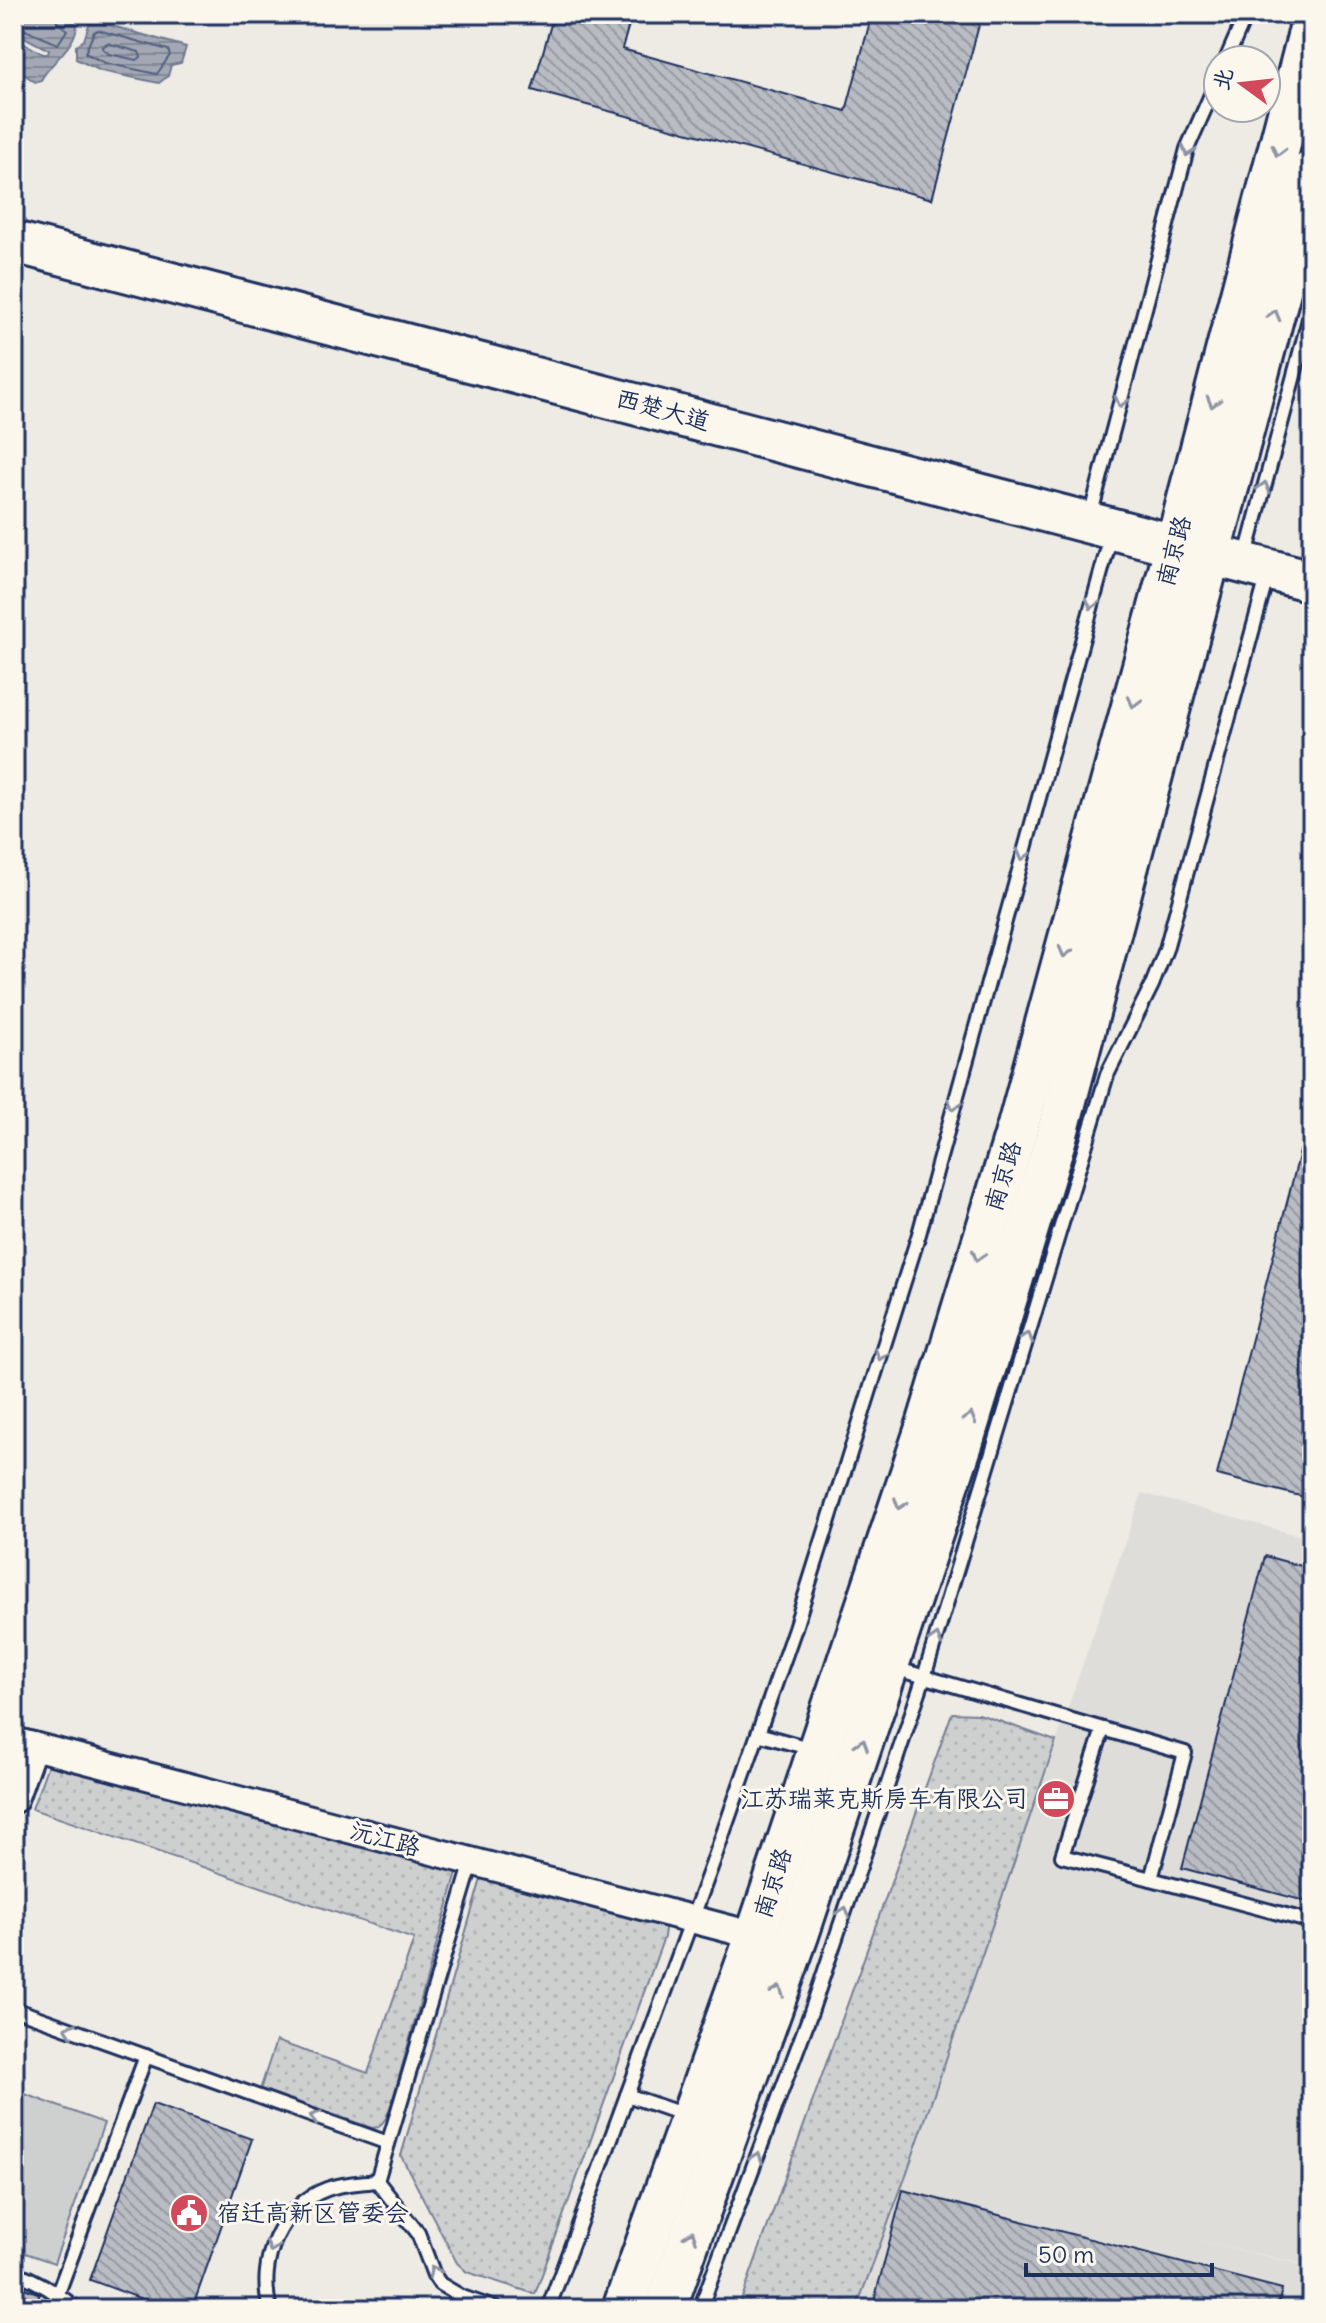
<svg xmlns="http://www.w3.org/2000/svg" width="1326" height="2323" font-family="Delius,'LXGW WenKai TC',sans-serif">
<defs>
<pattern id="grass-dots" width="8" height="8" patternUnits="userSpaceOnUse" patternTransform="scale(2)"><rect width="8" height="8" fill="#cecfcf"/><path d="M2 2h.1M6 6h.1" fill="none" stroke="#b0b2b4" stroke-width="1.8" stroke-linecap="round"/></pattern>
<pattern id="water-rules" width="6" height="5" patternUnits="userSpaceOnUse" patternTransform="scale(2)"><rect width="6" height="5" fill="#a3a8b4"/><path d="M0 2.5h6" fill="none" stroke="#848996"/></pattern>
<pattern id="building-back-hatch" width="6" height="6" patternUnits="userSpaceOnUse" patternTransform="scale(2)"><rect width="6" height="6" fill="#b9bcc3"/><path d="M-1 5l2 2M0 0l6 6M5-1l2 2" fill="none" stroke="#9699a2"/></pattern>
</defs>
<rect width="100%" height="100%" fill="#eeebe4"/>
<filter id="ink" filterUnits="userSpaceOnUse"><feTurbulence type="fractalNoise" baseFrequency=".0125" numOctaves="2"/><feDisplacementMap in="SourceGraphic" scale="16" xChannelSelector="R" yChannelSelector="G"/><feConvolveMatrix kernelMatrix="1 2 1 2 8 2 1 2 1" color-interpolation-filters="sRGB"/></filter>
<g filter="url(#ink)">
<!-- built -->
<path fill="#deddda" d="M1142,1493L1312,1539V2266L1191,2239L1312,2267V2309H856L906,2175Z"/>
<!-- grass -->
<g fill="url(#grass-dots)" stroke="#747f96" stroke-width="2">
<path d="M952,1713L979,1714L1056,1741L906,2175L856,2309H738Z"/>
<path d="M51,1756L459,1865L392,2102L386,2118L379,2127L372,2128L260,2090L276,2041L368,2073L414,1939L32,1809Z"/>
<path d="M483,1872L661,1921L665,1928L664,1937L535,2294L467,2272L457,2263L401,2156Z"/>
</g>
<!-- park -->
<path fill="#cecfcf" stroke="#747f96" stroke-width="2" d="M14,2090L104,2123L54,2263L14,2249Z"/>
<!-- water -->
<g fill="url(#water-rules)" stroke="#6d7892" stroke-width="2">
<path d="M14,14H57L77,24C76,47 51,61 41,80L35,82L14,67V38L43,54H48L49,50L14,32Z"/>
<path d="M95,21L186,47L181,63L171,65L168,76L159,83L101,71L76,59V46L84,40L90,22Z"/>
</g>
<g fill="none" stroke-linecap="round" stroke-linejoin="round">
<!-- shore -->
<g stroke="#515f80" stroke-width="2">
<path d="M14,25L58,44L67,30L57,22L56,14"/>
<path d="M98,30L168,50L170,55L157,74L105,63L85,53L94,32Z"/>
<path d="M107,43L139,52L141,57L137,60L109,54L102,48Z"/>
</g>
</g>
<!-- building -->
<g fill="url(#building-back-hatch)" stroke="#1b2f5e" stroke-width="2">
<path d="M554,14H632L622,49L846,111L872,14H982L932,199L532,90Z"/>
<path d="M1305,1132L1312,1133V1499L1217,1475Z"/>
<path d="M1265,1556L1312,1569V1903L1182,1868Z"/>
<path d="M153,2104L252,2139L192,2309H169L90,2280Z"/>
<path d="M903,2190L1282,2289L1277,2309H872Z"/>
<path d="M14,2284L40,2294L33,2309H14Z"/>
</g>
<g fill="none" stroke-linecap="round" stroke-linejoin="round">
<defs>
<g id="service">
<path d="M1226,60L1246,14"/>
<path d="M1090,517L1187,149L1218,79"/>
<path d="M1245,559L1312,308"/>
<path d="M891,1667L1185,1753L1151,1879L1312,1922"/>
<path d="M1103,1729L1062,1856L1151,1879"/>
<path d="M758,1734L812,1749"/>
<path d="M14,2009L388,2143"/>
<path d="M627,2095L685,2115"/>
<path d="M377,2181L472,1862"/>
<path d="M377,2181L418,2233L434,2275L440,2284L462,2297L497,2309"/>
<path d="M14,2272C38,2281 57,2292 76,2309"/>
<path d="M58,2293L146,2056"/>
<path d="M270,2309C257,2262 280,2206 327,2189C343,2183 361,2183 377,2181"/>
<path d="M548,2309L712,1865L795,1628L919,1234L1111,536"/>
<path d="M700,2309L811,2012L924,1677L1107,1075L1152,985L1166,949L1267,577"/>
</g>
<g id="minor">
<path d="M14,1741L756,1936"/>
<path d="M14,1799L33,1746"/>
</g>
<g id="primary">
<path d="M14,242L1312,581"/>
<path d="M623,2309L756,1936L928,1422L1018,1126L1176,545L1312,21"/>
<path d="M665,2309L799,1932L963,1441L1057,1134L1312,170"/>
</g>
</defs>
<!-- service casing -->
<use href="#service" stroke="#1b2f5e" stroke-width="18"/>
<!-- minor casing -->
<use href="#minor" stroke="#1b2f5e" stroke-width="32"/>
<!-- primary casing -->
<use href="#primary" stroke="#1b2f5e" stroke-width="46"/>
<!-- service -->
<use href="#service" stroke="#fbf7ec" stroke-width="12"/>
<!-- minor -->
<use href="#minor" stroke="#fbf7ec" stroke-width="26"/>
<!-- primary -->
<use href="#primary" stroke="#fbf7ec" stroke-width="40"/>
</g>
<!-- one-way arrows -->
<defs><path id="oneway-chevron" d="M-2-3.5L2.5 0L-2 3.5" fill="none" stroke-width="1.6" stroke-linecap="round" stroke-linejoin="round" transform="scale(2)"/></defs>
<g stroke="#8b93a5">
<use href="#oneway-chevron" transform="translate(1188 151) rotate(109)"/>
<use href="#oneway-chevron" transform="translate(1278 151) rotate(105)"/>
<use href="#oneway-chevron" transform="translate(1274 315) rotate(-75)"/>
<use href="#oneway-chevron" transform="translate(1121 402) rotate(105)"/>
<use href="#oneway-chevron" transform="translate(1213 402) rotate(105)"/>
<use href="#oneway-chevron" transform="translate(1264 487) rotate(-75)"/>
<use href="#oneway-chevron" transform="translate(1092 604) rotate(105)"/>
<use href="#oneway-chevron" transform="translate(1134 702) rotate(105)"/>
<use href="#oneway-chevron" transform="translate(1023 855) rotate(105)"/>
<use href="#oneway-chevron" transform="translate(1065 952) rotate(105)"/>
<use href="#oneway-chevron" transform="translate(954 1105) rotate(105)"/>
<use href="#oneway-chevron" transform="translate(978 1256) rotate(107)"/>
<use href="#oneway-chevron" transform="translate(1027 1337) rotate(-73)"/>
<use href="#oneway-chevron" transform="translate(881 1355) rotate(108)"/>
<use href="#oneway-chevron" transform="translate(970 1418) rotate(-73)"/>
<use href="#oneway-chevron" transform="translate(900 1504) rotate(109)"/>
<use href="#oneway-chevron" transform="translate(936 1639) rotate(-73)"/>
<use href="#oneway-chevron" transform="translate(862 1744) rotate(-72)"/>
<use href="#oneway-chevron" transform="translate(844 1912) rotate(-71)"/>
<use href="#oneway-chevron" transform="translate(778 1991) rotate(-70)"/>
<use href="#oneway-chevron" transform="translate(70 2029) rotate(-160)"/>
<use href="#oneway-chevron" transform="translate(315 2117) rotate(-160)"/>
<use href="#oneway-chevron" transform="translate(757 2157) rotate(-70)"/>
<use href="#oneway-chevron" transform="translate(691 2236) rotate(-70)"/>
<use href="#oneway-chevron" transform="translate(272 2247) rotate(109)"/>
<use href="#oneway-chevron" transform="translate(434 2271) rotate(-115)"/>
</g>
</g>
<!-- icons -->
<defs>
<symbol id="office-disc" viewBox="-11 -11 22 22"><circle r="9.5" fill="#d1495b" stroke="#fbf7ec"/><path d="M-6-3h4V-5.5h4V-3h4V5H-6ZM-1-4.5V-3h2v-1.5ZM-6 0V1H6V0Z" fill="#fff"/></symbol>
<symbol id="civic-disc" viewBox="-11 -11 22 22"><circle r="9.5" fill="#d1495b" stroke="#fbf7ec"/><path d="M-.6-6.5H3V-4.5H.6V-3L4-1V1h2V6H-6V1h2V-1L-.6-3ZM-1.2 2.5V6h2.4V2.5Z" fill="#fff"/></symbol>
</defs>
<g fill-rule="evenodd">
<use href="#office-disc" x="1034" y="1777" width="44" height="44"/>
<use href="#civic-disc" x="167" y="2191" width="44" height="44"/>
</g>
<g text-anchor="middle" stroke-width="6" stroke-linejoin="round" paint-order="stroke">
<!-- street labels -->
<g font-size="24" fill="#1b2f5e" stroke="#fbf7ec">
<text transform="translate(663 410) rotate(15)" y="8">西楚大道</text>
<text transform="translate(1174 551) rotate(-75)" y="8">南京路</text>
<text transform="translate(1003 1176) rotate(-73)" y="8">南京路</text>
<text transform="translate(385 1839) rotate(15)" y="8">沅江路</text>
<text transform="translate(773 1883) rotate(-72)" y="8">南京路</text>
</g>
<!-- poi labels -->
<g font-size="24" fill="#1b2f5e" stroke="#fbf7ec" text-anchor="end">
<text x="1028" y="1807">江苏瑞莱克斯房车有限公司</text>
<text x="217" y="2221" text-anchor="start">宿迁高新区管委会</text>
</g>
</g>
<!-- margin -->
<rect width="1326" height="2323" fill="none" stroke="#fbf7ec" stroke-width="48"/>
<rect x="24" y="24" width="1278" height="2275" fill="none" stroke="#1b2f5e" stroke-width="3" filter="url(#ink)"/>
<!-- north arrow -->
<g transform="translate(1242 84) rotate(285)"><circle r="38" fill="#fbf7ec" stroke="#a1a7b3" stroke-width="2"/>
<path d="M0-6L14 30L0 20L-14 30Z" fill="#d1495b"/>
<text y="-12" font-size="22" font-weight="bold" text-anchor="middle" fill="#1b2f5e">北</text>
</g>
<!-- scale -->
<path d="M1026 2263v12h186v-12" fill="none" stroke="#1b2f5e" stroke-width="4"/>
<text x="1038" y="2263" font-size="24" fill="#1b2f5e" stroke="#fbf7ec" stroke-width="6" paint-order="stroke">50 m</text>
</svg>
